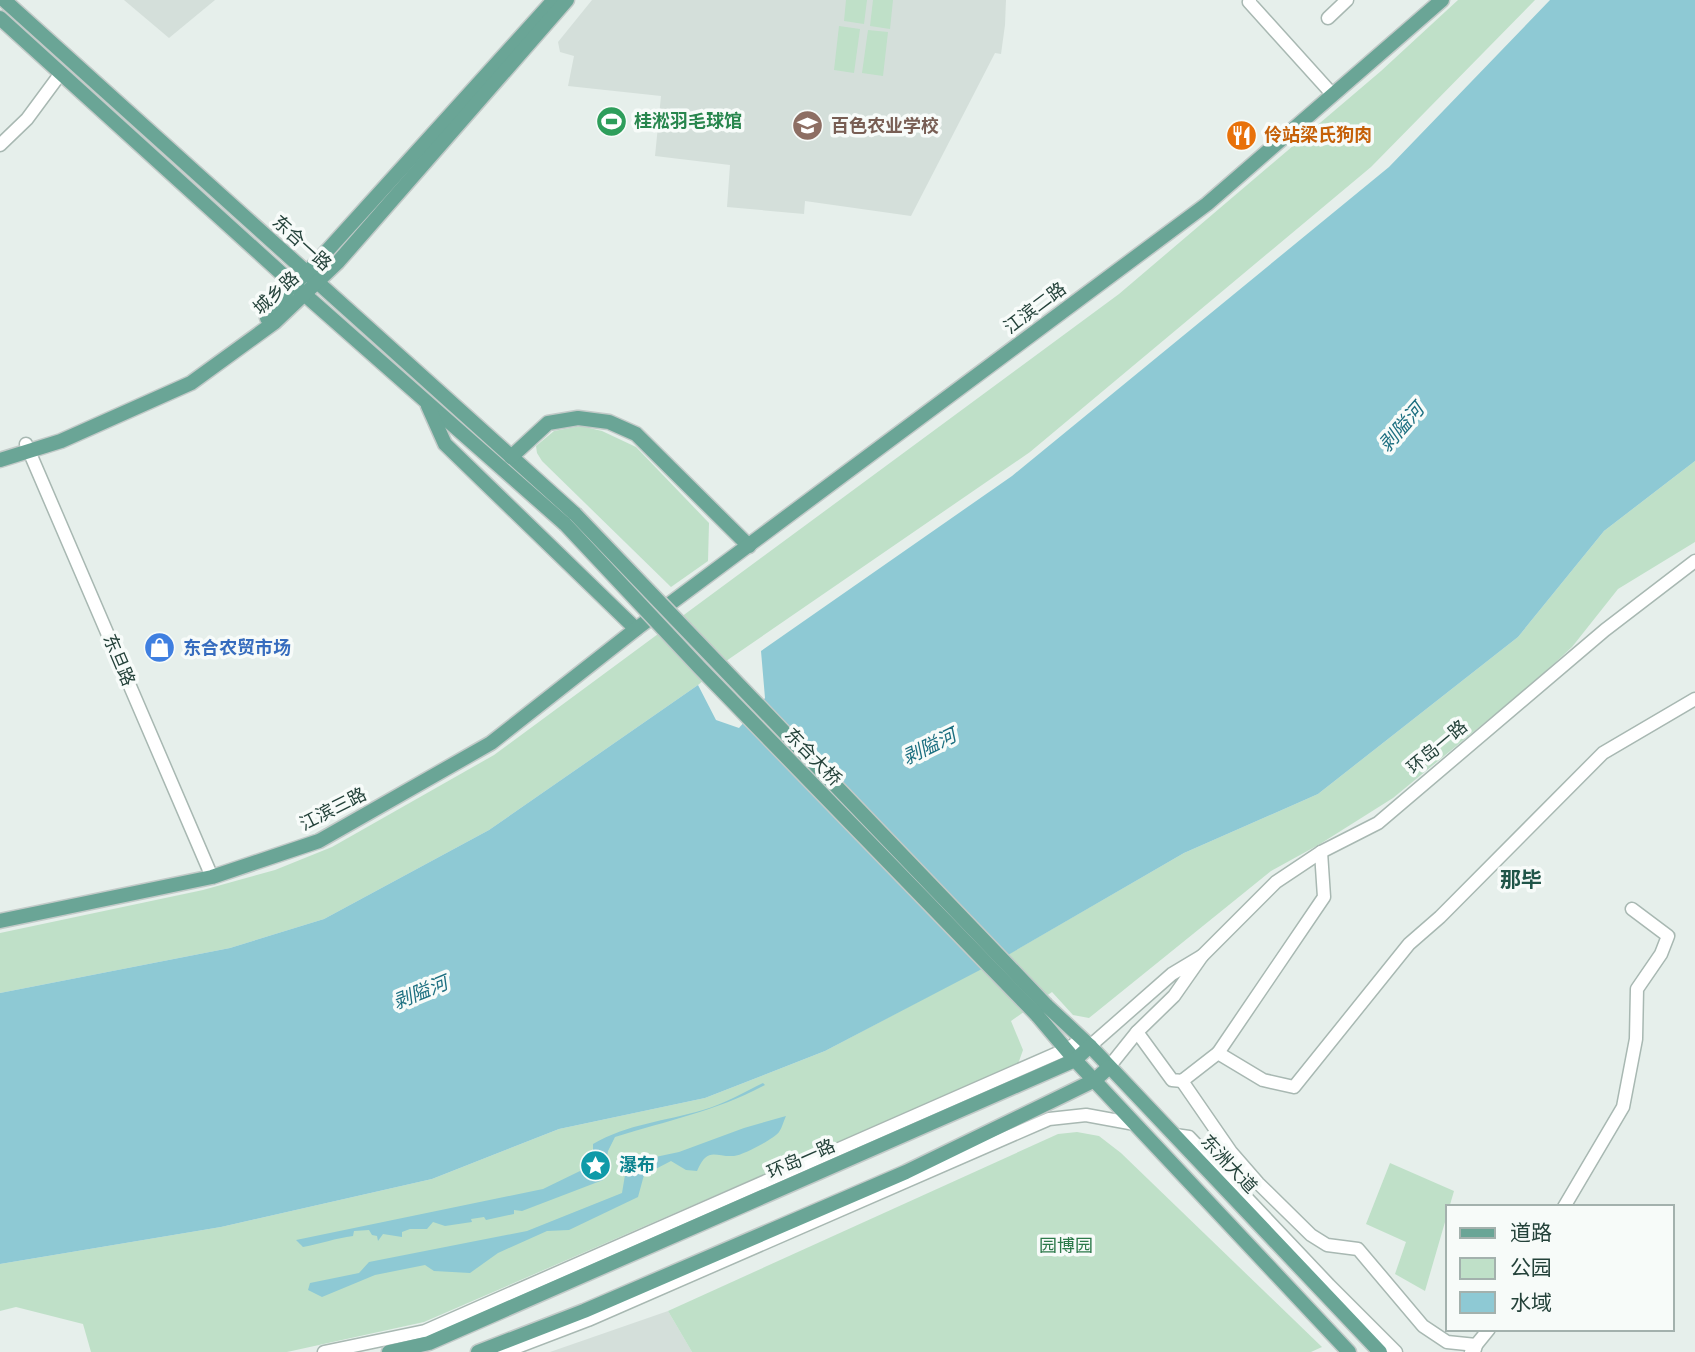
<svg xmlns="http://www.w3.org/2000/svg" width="1695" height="1352" font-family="Manrope,'Noto Sans SC',sans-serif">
<rect width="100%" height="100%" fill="#e6efeb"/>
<!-- built -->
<g fill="#d4dfda">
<path d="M124,0H215L169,38Z"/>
<path d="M592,0H1006L1005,25L1001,54L995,53L911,216L805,201L804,214L727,207L730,165L655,156L661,96L568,86L574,56L560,52L558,42Z"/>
<path d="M668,1311L692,1352H550Z"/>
</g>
<!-- green -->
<g fill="#bfe0c8">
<path d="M846,0H867L864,24L844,21Z"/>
<path d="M873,0H893L890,29L870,26Z"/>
<path d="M1458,0H1535L1371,167L1030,452L729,659L698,685L489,830L324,919L230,948L0,993V933L203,890L275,870L332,847L494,755L1119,294L1381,71Z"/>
<path d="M839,26L860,29L854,73L834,70Z"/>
<path d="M868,30L888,32L883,76L862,73Z"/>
<path d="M581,426L602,431L636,447L709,523L708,561L671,587L542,461L537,453L536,446L554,431Z"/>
<path d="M1695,461V542L1618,589L1572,647L1533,683L1393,798L1320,844L1271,871L1089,1018L1073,1015L1052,992L1011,1021L1023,1050L1018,1064L424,1322L287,1352H91L83,1324L16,1307L0,1311V1264L221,1227L432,1179L559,1129L705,1098L825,1051L1016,950L1184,853L1318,794L1518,637L1604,531Z"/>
<path d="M1077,1132L1099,1136L1121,1153L1322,1347L1311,1352H692L668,1311L1058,1134Z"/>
<path d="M1390,1163L1454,1191L1425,1291L1395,1274L1406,1242L1366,1224Z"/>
</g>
<!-- water -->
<g fill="#8ec9d4">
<path d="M1550,0H1695V461L1604,531L1518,637L1318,794L1184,853L1001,959L825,1051L705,1098L559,1129L432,1179L221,1227L0,1264V993L230,948L324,919L489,830L698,685L716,720L739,728L765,698L761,651L1012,476L1389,167Z"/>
<path d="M763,1083L765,1085C714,1112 669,1120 615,1137L608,1151L603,1180L522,1211L514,1210V1214L486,1220L484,1217L471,1219L472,1222L445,1226L433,1222L427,1229H410L402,1232V1237L383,1234L378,1241L377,1236L372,1235L369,1230L354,1231L353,1236C336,1238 320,1244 303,1247L296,1240L543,1189L580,1171L593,1158V1144C627,1124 666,1121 703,1110C724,1104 744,1092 763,1083Z"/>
<path d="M786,1116C784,1120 782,1128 779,1132C774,1139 743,1155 734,1156C714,1157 708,1146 697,1171L686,1170L671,1161L644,1175L638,1197L569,1230L547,1231L498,1253L470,1273L434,1271L425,1265L375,1275L322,1297L308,1290L310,1283L359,1273L369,1262L527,1231L622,1193L627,1163L679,1152L744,1128Z"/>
</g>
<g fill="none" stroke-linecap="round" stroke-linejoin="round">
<defs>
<g id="minor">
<path d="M1250,0L1249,2L1333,95"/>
<path d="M1328,18L1347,0"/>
<path d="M0,145L27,119L61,73"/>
<path d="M26,444L212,877"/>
<path d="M1202,956L1276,882L1321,852L1378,823L1605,630L1695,561"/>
<path d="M1137,1032L1172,1080L1182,1081L1218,1053L1263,1080L1294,1087L1409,944L1440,917L1603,753L1695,699"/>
<path d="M1090,1046L1172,974L1202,956L1174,996L1137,1032L1109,1067"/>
<path d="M1218,1053L1324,897L1321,852"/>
<path d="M1182,1081L1231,1152L1258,1183L1311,1235L1327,1245L1358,1249L1423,1326L1447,1342L1476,1345L1475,1349L1471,1352"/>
<path d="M1175,1135L1189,1137L1329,1285L1396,1352"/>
<path d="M1564,1207L1623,1107L1636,1039L1637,989L1661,954L1668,936L1632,909"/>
<path d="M1476,1345L1489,1329"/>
<path d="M324,1352L425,1331L1069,1048L1081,1039"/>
<path d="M504,1352L588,1320L1049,1119L1086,1115L1135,1124"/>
</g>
<g id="major">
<path d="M4,0L575,514"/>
<path d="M0,18L303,293L565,524"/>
<path d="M267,318L293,284L307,273L554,0"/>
<path d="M428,406L445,444L636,629"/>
<path d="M511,457L548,423L578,418L609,422L636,434L749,546"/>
<path d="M0,460L61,441L191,383L275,322L338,262L567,0"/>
<path d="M0,921L212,877L319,841L491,743L636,629L1207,204L1442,0"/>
<path d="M1046,1005L1090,1046L1380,1352"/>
<path d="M1037,1015L1075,1060L1349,1352"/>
<path d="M389,1352L429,1343L1075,1060L1090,1046"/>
<path d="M478,1352L584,1311L906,1172L1095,1080L1109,1067"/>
</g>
</defs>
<!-- minor casing -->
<use href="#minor" stroke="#a8b8b2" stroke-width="15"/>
<!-- major casing -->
<use href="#major" stroke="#c2cac8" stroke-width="17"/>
<!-- minor -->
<use href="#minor" stroke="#fff" stroke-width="12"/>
<!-- major -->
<use href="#major" stroke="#6aa596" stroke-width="14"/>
<defs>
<g id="major-bridge">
<path d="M575,514L1046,1005"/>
<path d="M565,524L700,668L1037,1015"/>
</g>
</defs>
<!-- major-bridge casing -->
<use href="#major-bridge" stroke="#c2cac8" stroke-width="17" stroke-linecap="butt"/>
<!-- major-bridge -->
<use href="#major-bridge" stroke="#6aa596" stroke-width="14"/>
</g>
<!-- icons -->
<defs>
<symbol id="stadium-disc" viewBox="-11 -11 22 22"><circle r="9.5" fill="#2e9e5b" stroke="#f7fbf9"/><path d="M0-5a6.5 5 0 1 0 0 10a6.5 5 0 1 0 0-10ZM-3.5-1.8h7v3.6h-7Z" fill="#fff"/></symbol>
<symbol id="school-disc" viewBox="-11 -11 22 22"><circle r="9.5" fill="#8d6e63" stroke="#f7fbf9"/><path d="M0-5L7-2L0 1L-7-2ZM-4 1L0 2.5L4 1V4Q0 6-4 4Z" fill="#fff"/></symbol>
<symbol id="restaurant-disc" viewBox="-11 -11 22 22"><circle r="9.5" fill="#e8710a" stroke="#f7fbf9"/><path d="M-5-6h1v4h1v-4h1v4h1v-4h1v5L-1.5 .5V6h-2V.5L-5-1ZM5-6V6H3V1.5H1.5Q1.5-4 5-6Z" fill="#fff"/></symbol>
<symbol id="shop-disc" viewBox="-11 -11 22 22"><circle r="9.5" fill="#3f7fe0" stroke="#f7fbf9"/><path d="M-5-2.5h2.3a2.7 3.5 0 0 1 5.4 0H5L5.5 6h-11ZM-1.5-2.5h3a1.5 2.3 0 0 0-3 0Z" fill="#fff"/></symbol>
<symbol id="sight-disc" viewBox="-11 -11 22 22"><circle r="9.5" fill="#0f9aa8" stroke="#f7fbf9"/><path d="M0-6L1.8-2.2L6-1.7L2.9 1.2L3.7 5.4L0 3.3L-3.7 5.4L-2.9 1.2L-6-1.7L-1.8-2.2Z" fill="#fff"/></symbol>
</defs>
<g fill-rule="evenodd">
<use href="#stadium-disc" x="594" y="104" width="35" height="35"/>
<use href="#school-disc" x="790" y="108" width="35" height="35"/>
<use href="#restaurant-disc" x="1224" y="118" width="35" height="35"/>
<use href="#shop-disc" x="142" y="630" width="35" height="35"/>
<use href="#sight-disc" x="578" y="1148" width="35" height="35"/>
</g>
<g text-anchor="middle" stroke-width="7" stroke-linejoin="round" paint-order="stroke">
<!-- leisure labels -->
<g font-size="18" font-weight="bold" fill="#27864d" stroke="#f7fbf9" text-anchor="start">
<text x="634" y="127">桂淞羽毛球馆</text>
</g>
<!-- education labels -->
<g font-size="18" font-weight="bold" fill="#785e54" stroke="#f7fbf9" text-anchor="start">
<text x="831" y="132">百色农业学校</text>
</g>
<!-- food labels -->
<g font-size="18" font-weight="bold" fill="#c56008" stroke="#f7fbf9" text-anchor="start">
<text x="1264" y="141">伶站梁氏狗肉</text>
</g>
<!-- street labels -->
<g font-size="18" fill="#24423a" stroke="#f7fbf9">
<text transform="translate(302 243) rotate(42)" y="6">东合一路</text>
<text transform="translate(276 293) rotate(-42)" y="6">城乡路</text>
<text transform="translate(1035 308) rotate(-37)" y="6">江滨二路</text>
<text transform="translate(119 660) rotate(67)" y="6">东旦路</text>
<text transform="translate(1437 747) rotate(-40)" y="6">环岛一路</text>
<text transform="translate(813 757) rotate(46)" y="6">东合大桥</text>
<text transform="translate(333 809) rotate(-27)" y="6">江滨三路</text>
<text transform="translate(801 1159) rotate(-24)" y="6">环岛一路</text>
<text transform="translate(1229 1164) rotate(47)" y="6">东洲大道</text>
</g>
<!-- shop labels -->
<g font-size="18" font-weight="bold" fill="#366cbe" stroke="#f7fbf9" text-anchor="start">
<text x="183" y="654">东合农贸市场</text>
</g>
<!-- culture labels -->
<g font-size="18" font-weight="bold" fill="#0d838f" stroke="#f7fbf9" text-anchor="start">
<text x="619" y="1171">瀑布</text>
</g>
<!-- park labels -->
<g font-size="18" fill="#2d7a4b" stroke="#f7fbf9">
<text x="1066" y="1252">园博园</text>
</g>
<!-- water labels -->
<g font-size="19" font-style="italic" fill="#1c6f80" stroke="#f7fbf9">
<text transform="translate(1401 427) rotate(-49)" y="7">剥隘河</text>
<text transform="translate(929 746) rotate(-26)" y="7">剥隘河</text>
<text transform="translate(420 992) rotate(-22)" y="7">剥隘河</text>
</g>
<!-- quarter labels -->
<g font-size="21" font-weight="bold" fill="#1f5548" stroke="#f7fbf9">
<text x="1521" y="887">那毕</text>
</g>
</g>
<!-- legend -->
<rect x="1446" y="1205" width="228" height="126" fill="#f7fbf9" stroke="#a3b1ad" stroke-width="2"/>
<rect x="1460" y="1228" width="35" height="10" fill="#6aa596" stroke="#a3b1ad" stroke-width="2"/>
<text x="1510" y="1240" font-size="21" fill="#24423a">道路</text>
<rect x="1460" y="1258" width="35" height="21" fill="#bfe0c8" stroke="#a3b1ad" stroke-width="2"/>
<text x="1510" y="1275" font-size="21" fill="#24423a">公园</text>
<rect x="1460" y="1292" width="35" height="21" fill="#8ec9d4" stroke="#a3b1ad" stroke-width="2"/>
<text x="1510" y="1310" font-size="21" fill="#24423a">水域</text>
</svg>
